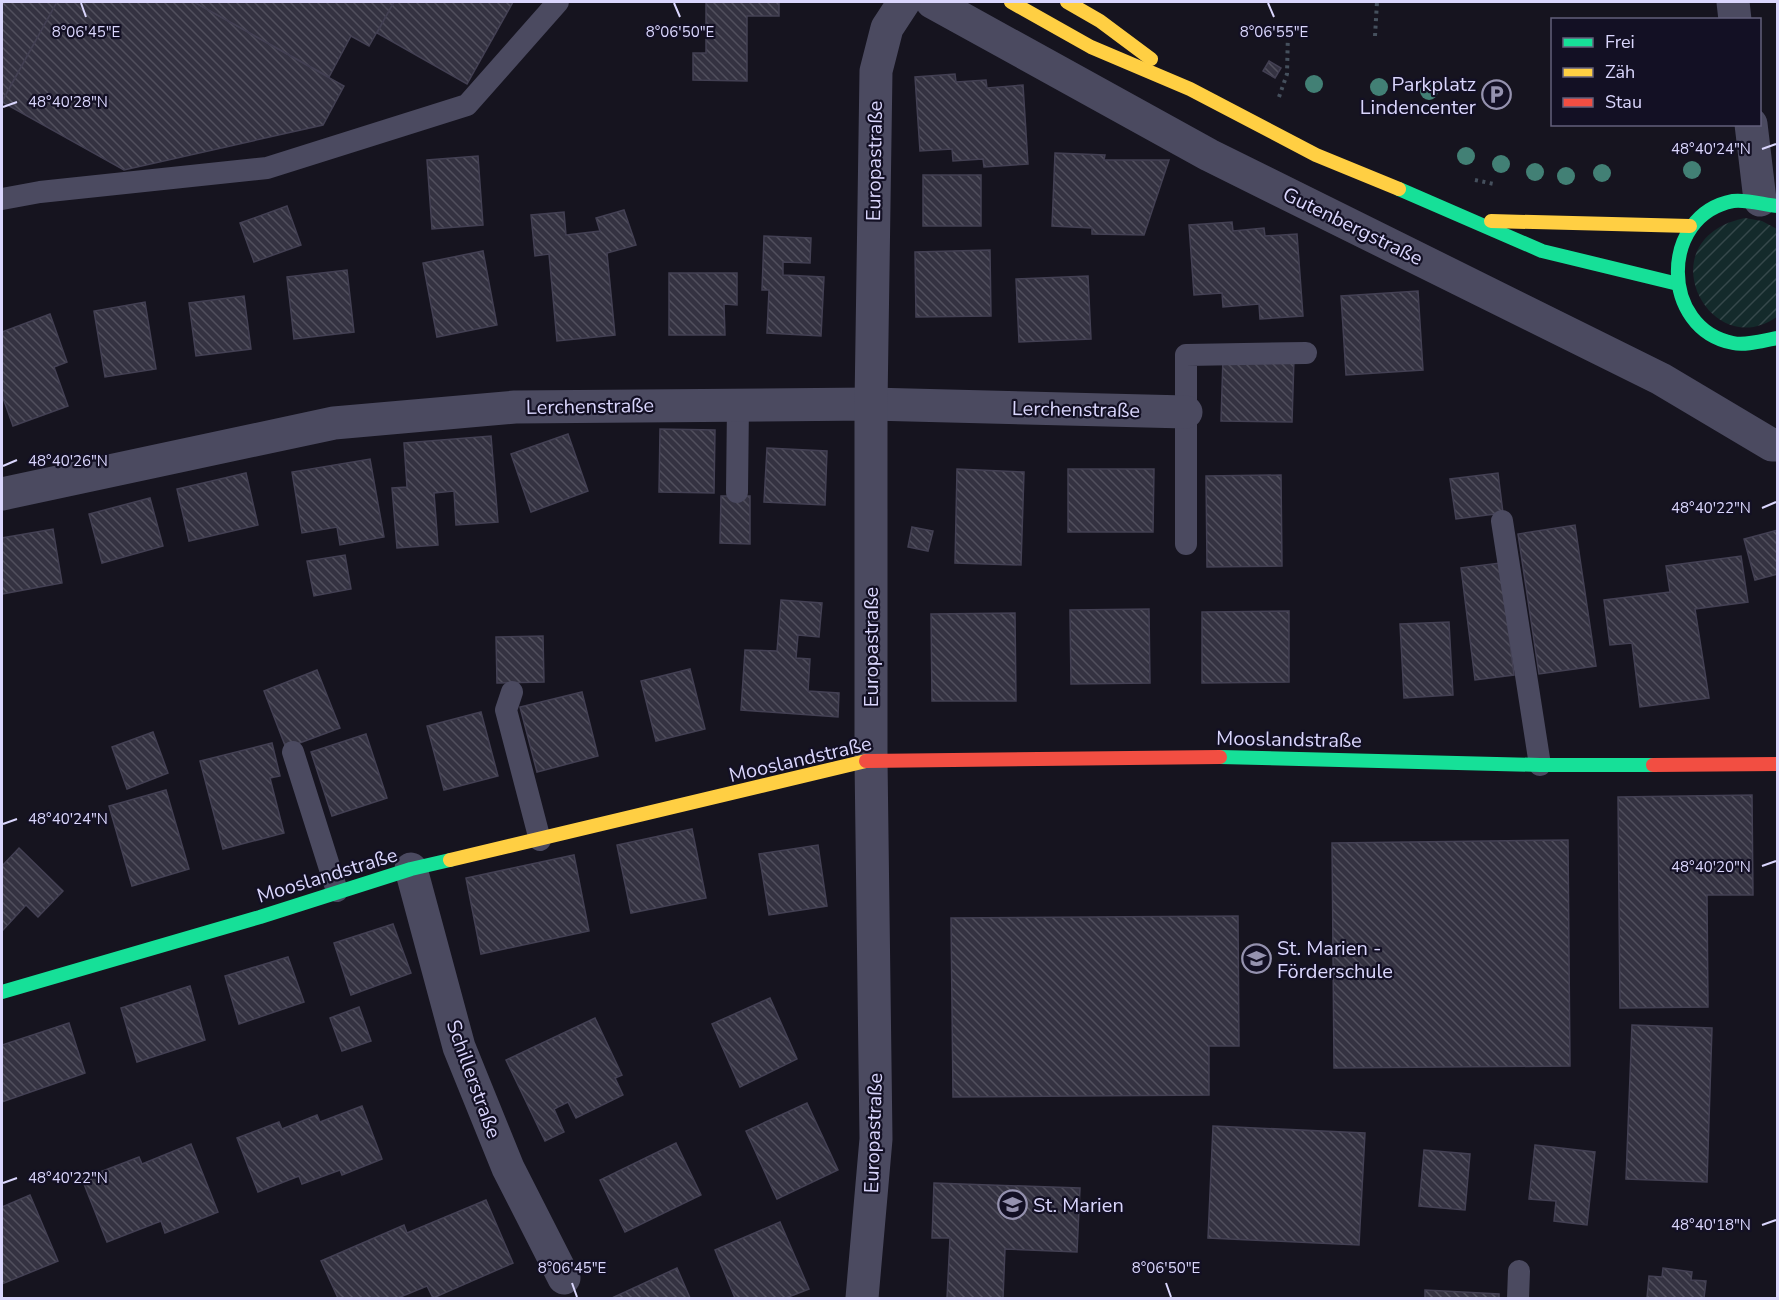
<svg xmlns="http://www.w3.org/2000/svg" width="1779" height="1300" font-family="'Nunito Sans',sans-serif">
<defs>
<pattern id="garden-furrows" width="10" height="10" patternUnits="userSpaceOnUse" patternTransform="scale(1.5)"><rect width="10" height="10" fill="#142a2b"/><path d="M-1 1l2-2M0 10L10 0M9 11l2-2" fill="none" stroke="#36484b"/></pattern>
<pattern id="building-back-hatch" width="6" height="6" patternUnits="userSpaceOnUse" patternTransform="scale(1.5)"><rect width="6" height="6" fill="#343241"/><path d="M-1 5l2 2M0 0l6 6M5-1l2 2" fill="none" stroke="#514f5d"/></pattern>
</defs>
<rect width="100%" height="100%" fill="#16141f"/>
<!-- garden -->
<path fill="url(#garden-furrows)" d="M1745,218L1762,221L1777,229L1778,316C1710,366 1644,239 1745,218Z"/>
<!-- building -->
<g fill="url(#building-back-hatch)" stroke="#434053" stroke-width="1.5">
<path d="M2,2H57L2,101Z"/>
<path d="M57,2H194L344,86L323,125L124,170L2,102Z"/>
<path d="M194,2H394L369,46L351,36L329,77Z"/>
<path d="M394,2H513L467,84L377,33Z"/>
<path d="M706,2H779V16H747V81L693,80V53H706Z"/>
<path d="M1269,61L1281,68L1275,78L1263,71Z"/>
<path d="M955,74L956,82L986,80L987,88L1023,85L1028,164L984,167L983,159L953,161L952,149L920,151L915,77Z"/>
<path d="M1055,153L1105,155L1104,160H1169L1144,235L1092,234V228L1052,226Z"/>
<path d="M478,156L483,225L432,229L427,160Z"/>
<rect x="923" y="175" width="58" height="51"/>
<path d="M287,206L301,245L254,262L240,223Z"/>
<path d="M624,210L636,245L607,253L615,335L557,341L549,254L535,256L531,215L564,212L566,235L600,231L596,218Z"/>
<path d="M1232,222L1233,231L1264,228L1265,236L1297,234L1303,316L1260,319L1259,304L1223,307L1222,293L1194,295L1189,225Z"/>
<path d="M764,236L811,238L810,263L783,262V275L824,277L821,336L767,333L769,290H762Z"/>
<path d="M990,250L991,316L916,317L915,252Z"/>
<path d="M483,251L497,325L437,337L423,263Z"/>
<path d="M347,270L354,332L294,339L287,277Z"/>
<path d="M669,273H737V305L724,304L725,335H669Z"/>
<path d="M1088,276L1091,339L1019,342L1016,279Z"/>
<path d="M1418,291L1423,370L1346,375L1341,296Z"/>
<path d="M244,296L251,349L196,356L189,303Z"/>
<path d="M145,302L156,369L105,377L94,311Z"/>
<path d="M50,314L67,362L54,367L68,406L13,426L2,395V332Z"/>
<path d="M1223,357L1294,358L1292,422L1221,421Z"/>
<path d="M660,429L715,430L714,493L659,492Z"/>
<path d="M568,434L588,491L531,512L511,454Z"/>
<path d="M491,436L498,522L456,525L454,491L434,493L438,545L397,548L392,488L407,487L404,443Z"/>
<path d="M767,448L827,451L825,505L764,502Z"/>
<path d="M370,459L384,537L340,545L337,527L302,533L292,472Z"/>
<path d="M957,469L1024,472L1021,565L955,563Z"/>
<path d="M1068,469H1154L1153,532H1068Z"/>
<path d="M246,473L258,525L189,541L177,489Z"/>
<path d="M1498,473L1503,513L1456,519L1450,479Z"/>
<path d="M1281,475L1282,566L1207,567L1206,476Z"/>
<path d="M721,496H750V544L720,543Z"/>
<path d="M150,498L163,546L102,563L89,514Z"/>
<path d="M1575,525L1596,666L1539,674L1518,534Z"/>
<path d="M912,527L933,531L928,551L908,547Z"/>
<path d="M53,529L62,583L2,594V538Z"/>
<path d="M1778,530V574L1755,580L1744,539Z"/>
<path d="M345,555L351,589L314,596L307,561Z"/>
<path d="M1741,556L1748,602L1695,609L1709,698L1640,707L1632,643L1610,645L1604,600L1670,592L1666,566Z"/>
<path d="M1500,563L1514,675L1475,680L1461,568Z"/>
<path d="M781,600L822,603L819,637L798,635L796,658L810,659L808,691L839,693L838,717L741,710L745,650L777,651Z"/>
<path d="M1149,609L1150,683L1071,684L1070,610Z"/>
<path d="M1289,611V682L1202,683V612Z"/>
<path d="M1015,613L1016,701H932L931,614Z"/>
<path d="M1449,622L1453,695L1404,698L1400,624Z"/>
<path d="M543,636L544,682L497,683L496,637Z"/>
<path d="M690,669L705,729L656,741L641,681Z"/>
<path d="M317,670L340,728L286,748L264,691Z"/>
<path d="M582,692L598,756L537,772L520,707Z"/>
<path d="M481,712L498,776L444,790L427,726Z"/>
<path d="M153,732L168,773L127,789L112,747Z"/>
<path d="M366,734L387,798L332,816L311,752Z"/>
<path d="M272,743L280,776L270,778L284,833L223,849L200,761Z"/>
<path d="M166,790L189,869L132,886L109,806Z"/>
<path d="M1752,795L1753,895H1707L1708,1007L1620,1008L1618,797Z"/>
<path d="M692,829L706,898L631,913L617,845Z"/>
<path d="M1568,840L1570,1066L1334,1068L1332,843Z"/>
<path d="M818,845L827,906L769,915L759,854Z"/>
<path d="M19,848L63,891L38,917L26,905L2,931V866Z"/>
<path d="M574,855L589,931L481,954L466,878Z"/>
<path d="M1238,916L1239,1046H1209V1095L953,1097L951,918Z"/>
<path d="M393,924L411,973L351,995L334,943Z"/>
<path d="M288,957L304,1002L239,1024L225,976Z"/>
<path d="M190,986L205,1040L137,1062L121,1008Z"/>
<path d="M770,998L797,1059L740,1087L712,1024Z"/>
<path d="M359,1007L371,1041L342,1051L330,1018Z"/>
<path d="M595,1018L622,1075L615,1078L623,1095L576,1118L568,1102L554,1109L564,1132L545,1141L506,1060Z"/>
<path d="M69,1023L85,1073L2,1102V1045Z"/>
<path d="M1632,1025L1712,1028L1707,1182L1626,1179Z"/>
<path d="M807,1103L838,1170L777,1199L746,1131Z"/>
<path d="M362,1106L382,1159L342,1175L340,1170L302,1184L299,1176L258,1192L237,1138L279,1122L282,1129L317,1115L320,1122Z"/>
<path d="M1213,1126L1365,1133L1359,1245L1208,1238Z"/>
<path d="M676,1143L701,1195L625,1232L600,1180Z"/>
<path d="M191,1144L218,1212L165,1233L161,1221L107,1242L82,1179L139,1157L142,1164Z"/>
<path d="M1535,1145L1595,1152L1587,1225L1554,1221L1556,1201L1529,1199Z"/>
<path d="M1424,1150L1470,1154L1465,1210L1419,1206Z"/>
<path d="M934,1183L1080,1188L1077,1252L1005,1249L1003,1298H947L950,1238H932Z"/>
<path d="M30,1195L58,1261L2,1284V1207Z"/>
<path d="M486,1200L513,1263L433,1298L427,1286L398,1298H338L321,1261L404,1225L407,1233Z"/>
<path d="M780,1222L809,1289L786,1298H735L715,1250Z"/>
<path d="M677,1268L690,1298H612Z"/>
<path d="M1663,1268L1692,1272L1691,1280L1706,1281L1704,1298H1647L1649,1276L1662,1277Z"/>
<path d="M1425,1290L1499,1294V1298H1425Z"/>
</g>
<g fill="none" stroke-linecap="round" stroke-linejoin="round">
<!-- path -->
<g stroke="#45505d" stroke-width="4" stroke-dasharray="3 4.5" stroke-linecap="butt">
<path d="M1375,36L1377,2"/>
<path d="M1279,97L1287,74L1288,31"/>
<path d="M1475,180L1494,184"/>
</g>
<!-- lane -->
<g stroke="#4b4a60" stroke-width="22">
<path d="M2,199L40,192L267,168L467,105L558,2"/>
<path d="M737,492L738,404"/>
<path d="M1502,521L1540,765"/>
<path d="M1186,544V355L1306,353"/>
<path d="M512,692L506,710L540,840"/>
<path d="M293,752L337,891"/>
<path d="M1518,1298L1519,1271"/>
</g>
<!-- street -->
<g stroke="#4b4a60" stroke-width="33">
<path d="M932,2L1209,155L1661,379L1772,445H1778"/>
<path d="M1733,2L1735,20"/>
<path d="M1751,124L1760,200"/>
<path d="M2,494L334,423L515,407L871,404L1186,412"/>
<path d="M411,869L459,1047L508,1168L564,1278"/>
<path d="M862,1298L876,1139L871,760V404L876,71L887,28L904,2"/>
</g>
<!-- fast -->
<g stroke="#16e098" stroke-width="14">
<path d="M1399,189L1542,251L1674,283"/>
<path d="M1778,206C1765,205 1746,199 1733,201C1659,215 1660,329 1733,343C1746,346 1765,340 1778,338"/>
<path d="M1220,757L1540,765H1653"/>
<path d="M2,992L260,917L411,869L450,860"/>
</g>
<!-- slow -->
<g stroke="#ffcf43" stroke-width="14">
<path d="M1011,2L1091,47L1190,89L1316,155L1399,189"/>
<path d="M1067,2L1100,21L1151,59"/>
<path d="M1491,221L1690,226"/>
<path d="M450,860L866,761"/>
</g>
<!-- jam -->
<g stroke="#f24e42" stroke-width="14">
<path d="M866,761L1220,757"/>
<path d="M1653,765L1778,764"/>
</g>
</g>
<!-- trees -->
<g fill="#428075">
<circle cx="1314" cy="84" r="9"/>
<circle cx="1379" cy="87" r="9"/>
<circle cx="1429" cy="91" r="9"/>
<circle cx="1466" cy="156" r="9"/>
<circle cx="1501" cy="164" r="9"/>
<circle cx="1692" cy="170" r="9"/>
<circle cx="1535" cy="172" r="9"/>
<circle cx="1602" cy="173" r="9"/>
<circle cx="1566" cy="176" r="9"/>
</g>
<!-- ticks -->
<path fill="none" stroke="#dad6fd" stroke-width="2" d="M81,3L86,17M674,3L680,17M1268,3L1274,17M3,107L17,102M1762,149L1776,144M3,466L17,460M1762,508L1776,502M3,824L17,819M1762,866L1776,861M3,1183L17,1178M1762,1225L1776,1220M572,1283L577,1297M1166,1283L1171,1297"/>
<!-- icons -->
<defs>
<symbol id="parking-ring" viewBox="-11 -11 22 22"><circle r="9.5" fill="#131024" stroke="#9592af" stroke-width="1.5"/><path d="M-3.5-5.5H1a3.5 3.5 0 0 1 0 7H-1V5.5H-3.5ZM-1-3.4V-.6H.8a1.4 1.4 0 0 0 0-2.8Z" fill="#9592af"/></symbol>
<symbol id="school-ring" viewBox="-11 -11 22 22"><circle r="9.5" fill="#131024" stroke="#9592af" stroke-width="1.5"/><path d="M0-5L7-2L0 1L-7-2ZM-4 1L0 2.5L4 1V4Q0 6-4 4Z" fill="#9592af"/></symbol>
</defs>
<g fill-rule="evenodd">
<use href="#parking-ring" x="1480" y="78" width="33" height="33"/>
<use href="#school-ring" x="1240" y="942" width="33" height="33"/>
<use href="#school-ring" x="996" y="1188" width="33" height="33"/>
</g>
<g text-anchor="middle" stroke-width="4.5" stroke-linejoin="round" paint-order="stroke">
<!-- poi labels -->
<g font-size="20" fill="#dad6fd" stroke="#131024" text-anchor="start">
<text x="1476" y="91" text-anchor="end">Parkplatz<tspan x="1476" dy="23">Lindencenter</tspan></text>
<text x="1277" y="955">St. Marien -<tspan x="1277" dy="23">Förderschule</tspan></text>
<text x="1033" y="1212">St. Marien</text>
</g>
<!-- street labels -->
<g font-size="20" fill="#dad6fd" stroke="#131024">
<text transform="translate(874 161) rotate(-89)" y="7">Europastraße</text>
<text transform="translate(1353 226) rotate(26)" y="7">Gutenbergstraße</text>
<text transform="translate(590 406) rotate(-1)" y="7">Lerchenstraße</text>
<text transform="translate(1076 409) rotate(1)" y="7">Lerchenstraße</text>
<text transform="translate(871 647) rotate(-90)" y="7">Europastraße</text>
<text transform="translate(1289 739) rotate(1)" y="7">Mooslandstraße</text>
<text transform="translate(800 759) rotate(-13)" y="7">Mooslandstraße</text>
<text transform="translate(327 875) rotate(-17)" y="7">Mooslandstraße</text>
<text transform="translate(474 1079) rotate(70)" y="7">Schillerstraße</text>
<text transform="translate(873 1133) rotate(-88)" y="7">Europastraße</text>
</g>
</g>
<g font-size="15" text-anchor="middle" fill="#dad6fd" stroke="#131024" stroke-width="4.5" stroke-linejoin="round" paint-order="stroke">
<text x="86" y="37">8°06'45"E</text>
<text x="680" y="37">8°06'50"E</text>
<text x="1274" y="37">8°06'55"E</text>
<text x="68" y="107">48°40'28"N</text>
<text x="1711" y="154">48°40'24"N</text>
<text x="68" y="466">48°40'26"N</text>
<text x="1711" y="513">48°40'22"N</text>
<text x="68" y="824">48°40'24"N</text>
<text x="1711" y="872">48°40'20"N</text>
<text x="68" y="1183">48°40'22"N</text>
<text x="1711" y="1230">48°40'18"N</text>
<text x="572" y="1273">8°06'45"E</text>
<text x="1166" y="1273">8°06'50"E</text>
</g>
<!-- border -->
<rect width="1779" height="1300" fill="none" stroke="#dad6fd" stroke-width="6"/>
<!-- legend -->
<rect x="1551" y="18" width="210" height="108" fill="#131024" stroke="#635f7b" stroke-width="1.5"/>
<rect x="1563" y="38" width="30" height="9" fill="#16e098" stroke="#635f7b" stroke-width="1.5"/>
<text x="1605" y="48" font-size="18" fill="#dad6fd">Frei</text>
<rect x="1563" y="68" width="30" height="9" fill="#ffcf43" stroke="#635f7b" stroke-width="1.5"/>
<text x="1605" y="78" font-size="18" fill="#dad6fd">Zäh</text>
<rect x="1563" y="98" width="30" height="9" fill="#f24e42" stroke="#635f7b" stroke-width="1.5"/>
<text x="1605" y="108" font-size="18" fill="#dad6fd">Stau</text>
</svg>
